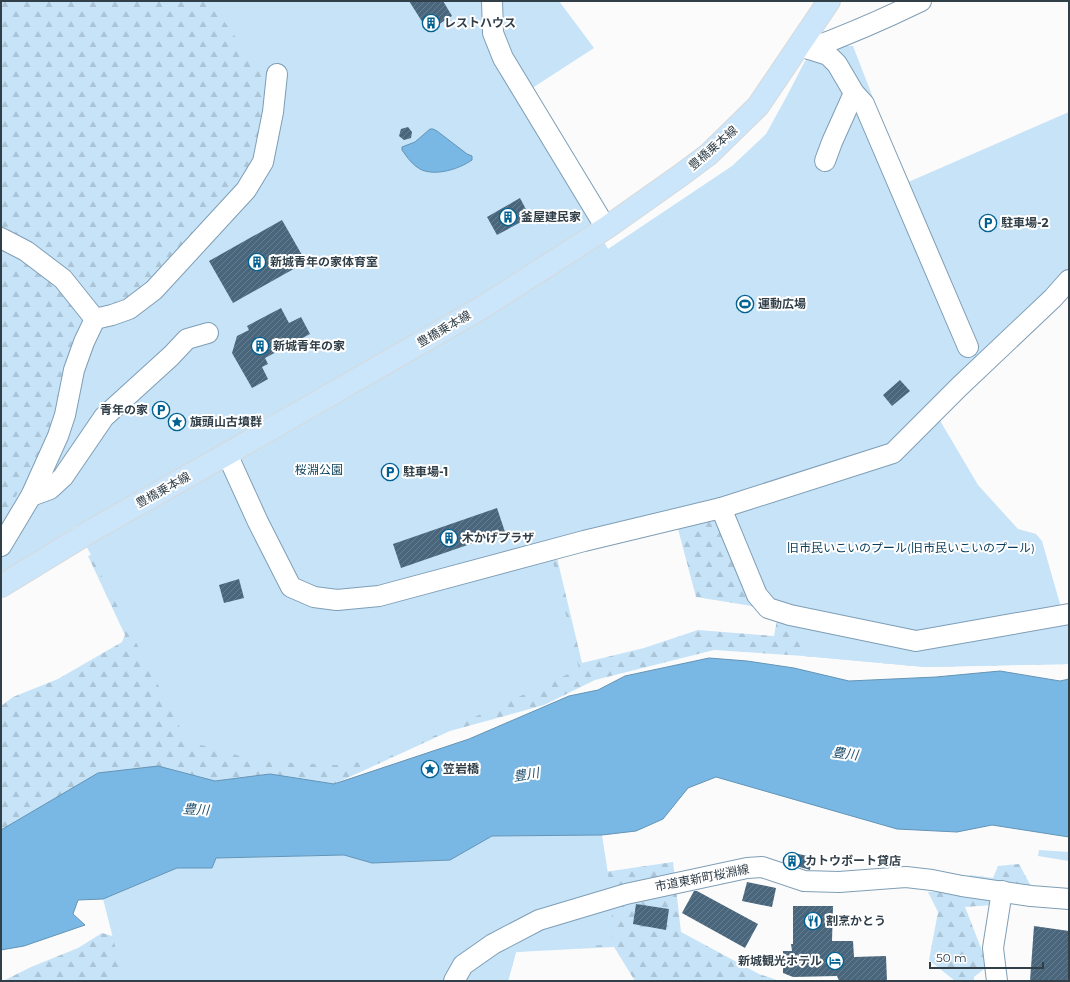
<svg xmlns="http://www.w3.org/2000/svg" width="1070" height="982" font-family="Montserrat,'Noto Sans JP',sans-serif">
<defs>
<pattern id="forest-firs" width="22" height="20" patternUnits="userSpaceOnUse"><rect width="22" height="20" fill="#c6e3f8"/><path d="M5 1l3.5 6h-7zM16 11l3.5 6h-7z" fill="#abc4d6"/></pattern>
<pattern id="building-hatch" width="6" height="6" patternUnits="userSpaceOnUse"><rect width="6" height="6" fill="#49667c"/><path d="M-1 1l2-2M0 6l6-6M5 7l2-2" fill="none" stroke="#677e8f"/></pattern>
</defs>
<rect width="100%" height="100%" fill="#fbfbfb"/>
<!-- forest -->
<g fill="url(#forest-firs)">
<path d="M1,1H242L300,112L1,543Z"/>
<path d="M716,514L1069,664L925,667L804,656L714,650L595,680L544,705L450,731L334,784L270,774L215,781L158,766L1,830V706L13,697L58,679L122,642L125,635L88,556L112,548L477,579L557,558L582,663L644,648L698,630L774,636L777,620L752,606L696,597L678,529L703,521Z"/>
<path d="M673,862L681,932L759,974L780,981H635L614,947L516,952L508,981H3L31,967L78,948L102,933L130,941Z"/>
<path d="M1019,864L1032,888L1006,904L965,907L988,966L974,977V981H955L929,960L938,912L928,892L956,891L970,875L993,878L998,866Z"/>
</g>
<!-- park -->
<g fill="#c6e3f8">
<path d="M209,1H559L594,48L520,96L608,249L732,166L766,134L788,94L805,61L833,46H853L906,183L1069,112V268L1066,273L932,407L978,485L1018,529L1036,534L1042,541L1064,618H1069V664L925,667L804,656L788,612L770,606L730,515L549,545L579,669L384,759L337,765L258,761L187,741L76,526L1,576V524L47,438L76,327H100L245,201L279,96Z"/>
<path d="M602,835L611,893L613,944L516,952L508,981H124L103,899L177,868H212L216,858L344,855L372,863L450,860L492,836Z"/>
<path d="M1039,850L1069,852V861L1038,856Z"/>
</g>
<!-- water -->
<g fill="#79b8e5" stroke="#6394b6">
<path d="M430,129H433L437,131L467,154L472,156V160C459,169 437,176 422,170C413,166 407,157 402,150V147L415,142Z"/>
<path d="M709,658L747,661L794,668L849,681L936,677L1000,671L1060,681L1069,679V837L992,825L957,832L897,829L716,777L688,788L663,819L636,831L602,835L492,836L450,860L372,863L344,855L216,858L212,868H177L103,899L78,900L73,914L85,925L24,946L1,950V830L98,773L158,766L215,781L270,774L334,784L469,739L569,696L598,690L625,676Z"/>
</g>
<!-- building -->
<g fill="url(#building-hatch)">
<path d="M409,1H443L452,16L428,31Z"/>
<path d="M408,127L412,132L411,138L404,140L399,136L401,129Z"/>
<path d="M520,198L530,217L497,235L487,217Z"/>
<path d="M282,220L306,262L233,303L209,261Z"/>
<path d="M281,308L289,323L301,317L310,334L265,358L268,364L262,367L268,379L252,388L232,353L237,336L249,330L247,326Z"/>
<path d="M900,380L910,391L892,406L883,395Z"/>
<path d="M497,508L505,532L401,568L393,544Z"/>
<path d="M239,579L244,598L224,603L219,585Z"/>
<path d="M794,853L812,857L810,870L793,865Z"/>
<path d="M747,882L776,888L772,907L742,901Z"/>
<path d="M694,891H697L758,924L745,948L682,913Z"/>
<path d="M636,904L669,909L666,930L633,924Z"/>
<path d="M793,906H833L832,941H853L854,957L886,956L887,981H839L837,976L793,977L783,973V951H792L791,944H793Z"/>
<path d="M1034,926L1069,931V981H1030Z"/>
</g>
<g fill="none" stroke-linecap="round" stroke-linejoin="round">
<defs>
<g id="minor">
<path d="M492,1L493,33L503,58L606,228"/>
<path d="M805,47L809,49C847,35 884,19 921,1"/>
<path d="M809,49L828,55L837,64L854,93L864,104L968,347"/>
<path d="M825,161L832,142L854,93"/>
<path d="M1,238L26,251L63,279L95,319L84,342L74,370L65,415L58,436L31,496L1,546"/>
<path d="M95,319L112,315L129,309L154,290L246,190L263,162L273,112L277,74"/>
<path d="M227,454L258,522L291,587L314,597L337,600L379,596L584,541L721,508L893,453L959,387L1053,298L1069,280"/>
<path d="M31,496L50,489L63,477L104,417L171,356L187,339L208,333"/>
<path d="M721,508L757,595L768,608L790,615L916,641L1069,614"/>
<path d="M454,981L463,965L493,944L539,920L626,894L747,868L762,867L804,881L839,882L906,877L932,880L962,886L1031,896L1069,899"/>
<path d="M997,981L993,948L1002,891"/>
</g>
<path id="major" d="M1,586L96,528L227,454L483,307L606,228L681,175L709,154L758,106L829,1"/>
</defs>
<!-- minor casing -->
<use href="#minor" stroke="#7f9eb5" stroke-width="22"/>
<!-- major casing -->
<use href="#major" stroke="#d6d9db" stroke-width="24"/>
<!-- minor -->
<use href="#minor" stroke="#fff" stroke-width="20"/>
<!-- major -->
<use href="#major" stroke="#cbe6fa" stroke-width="22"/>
</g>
<!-- icons -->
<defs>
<symbol id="building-ring" viewBox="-11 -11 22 22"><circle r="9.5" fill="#fff" stroke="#016191" stroke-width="1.5"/><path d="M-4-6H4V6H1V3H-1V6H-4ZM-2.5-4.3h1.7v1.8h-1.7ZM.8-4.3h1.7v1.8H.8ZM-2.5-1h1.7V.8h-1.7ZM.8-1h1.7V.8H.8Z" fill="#016191"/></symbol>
<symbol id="parking-ring" viewBox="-11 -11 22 22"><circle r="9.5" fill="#fff" stroke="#016191" stroke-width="1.5"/><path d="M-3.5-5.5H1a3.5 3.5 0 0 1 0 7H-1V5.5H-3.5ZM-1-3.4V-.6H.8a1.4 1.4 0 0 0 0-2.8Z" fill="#016191"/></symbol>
<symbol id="stadium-ring" viewBox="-11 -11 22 22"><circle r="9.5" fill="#fff" stroke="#016191" stroke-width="1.5"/><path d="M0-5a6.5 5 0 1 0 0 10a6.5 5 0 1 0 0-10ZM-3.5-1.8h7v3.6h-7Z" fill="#016191"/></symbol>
<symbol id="sight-ring" viewBox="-11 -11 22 22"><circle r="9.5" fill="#fff" stroke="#016191" stroke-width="1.5"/><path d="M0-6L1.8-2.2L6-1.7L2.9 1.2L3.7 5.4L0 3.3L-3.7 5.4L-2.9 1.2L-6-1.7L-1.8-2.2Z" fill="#016191"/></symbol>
<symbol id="restaurant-ring" viewBox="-11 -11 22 22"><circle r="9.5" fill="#fff" stroke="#016191" stroke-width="1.5"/><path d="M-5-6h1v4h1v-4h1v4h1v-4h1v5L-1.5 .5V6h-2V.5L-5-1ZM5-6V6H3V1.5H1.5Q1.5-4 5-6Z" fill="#016191"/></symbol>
<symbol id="hotel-ring" viewBox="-11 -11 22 22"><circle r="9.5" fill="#fff" stroke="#016191" stroke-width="1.5"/><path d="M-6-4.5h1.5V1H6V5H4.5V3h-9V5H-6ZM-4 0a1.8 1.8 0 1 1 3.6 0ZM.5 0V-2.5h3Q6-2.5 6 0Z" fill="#016191"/></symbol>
</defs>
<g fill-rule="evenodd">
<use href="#building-ring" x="421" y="13" width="20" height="20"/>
<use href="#building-ring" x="498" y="207" width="20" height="20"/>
<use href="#parking-ring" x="978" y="213" width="20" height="20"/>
<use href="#building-ring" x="247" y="252" width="20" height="20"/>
<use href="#stadium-ring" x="735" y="294" width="20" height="20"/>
<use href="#building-ring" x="250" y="336" width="20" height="20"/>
<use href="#parking-ring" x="151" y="400" width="20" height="20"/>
<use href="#sight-ring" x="167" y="412" width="20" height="20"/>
<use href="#parking-ring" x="380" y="462" width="20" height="20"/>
<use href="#building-ring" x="439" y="528" width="20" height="20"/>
<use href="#sight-ring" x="420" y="759" width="20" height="20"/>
<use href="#building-ring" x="782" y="851" width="20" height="20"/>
<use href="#restaurant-ring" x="803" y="911" width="20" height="20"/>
<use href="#hotel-ring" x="825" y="951" width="20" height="20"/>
</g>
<g text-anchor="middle" stroke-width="4" stroke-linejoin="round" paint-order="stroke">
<!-- poi labels -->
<g font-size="12" font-weight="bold" fill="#313f49" stroke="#fff" text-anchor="start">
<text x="444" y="27">レストハウス</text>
<text x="521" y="221">釜屋建民家</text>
<text x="1001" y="227">駐車場-2</text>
<text x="270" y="266">新城青年の家体育室</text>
<text x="758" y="308">運動広場</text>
<text x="273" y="350">新城青年の家</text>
<text x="148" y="414" text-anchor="end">青年の家</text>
<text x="190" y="426">旗頭山古墳群</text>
<text x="403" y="476">駐車場-1</text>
<text x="462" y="542">木かげプラザ</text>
<text x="443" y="773">笠岩橋</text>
<text x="805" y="865">カトウボート貸店</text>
<text x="826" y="925">割烹かとう</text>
<text x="822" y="965" text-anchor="end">新城観光ホテル</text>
</g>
<!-- street labels -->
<g font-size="12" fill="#313f49" stroke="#fff">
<text transform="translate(713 148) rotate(-41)" y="4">豊橋乗本線</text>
<text transform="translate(444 329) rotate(-30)" y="4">豊橋乗本線</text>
<text transform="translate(163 490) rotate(-29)" y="4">豊橋乗本線</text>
<text transform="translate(702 878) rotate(-11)" y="4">市道東新町桜淵線</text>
</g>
<!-- park labels -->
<g font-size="12" fill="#093d5b" stroke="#fff">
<text x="319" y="474">桜淵公園</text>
<text x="911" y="552">旧市民いこいのプール(旧市民いこいのプール)</text>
</g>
<!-- water labels -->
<g font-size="13" font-style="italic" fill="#21506f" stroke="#fff">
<text transform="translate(845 753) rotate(7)" y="5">豊川</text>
<text transform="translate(526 774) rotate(-9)" y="5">豊川</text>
<text transform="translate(196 809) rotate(3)" y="5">豊川</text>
</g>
</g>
<!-- border -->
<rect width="1070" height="982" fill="none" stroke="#313f49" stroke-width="4"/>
<!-- scale -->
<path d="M930 962v6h113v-6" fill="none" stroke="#313f49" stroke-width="2"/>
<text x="936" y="962" font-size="12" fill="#313f49" stroke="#ffffff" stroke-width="3" paint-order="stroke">50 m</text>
</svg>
